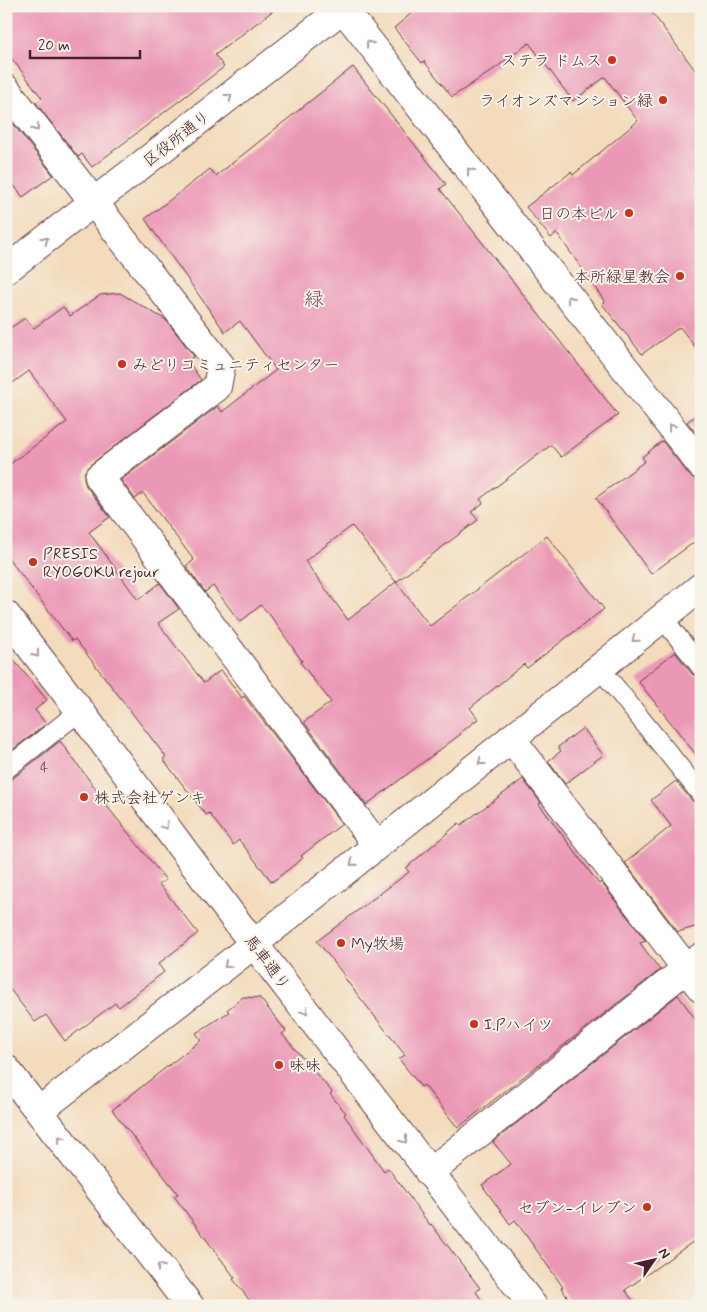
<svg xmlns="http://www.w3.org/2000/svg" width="707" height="1312" font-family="Mynerve,'Klee One',sans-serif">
<rect width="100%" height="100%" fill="#f7f3e8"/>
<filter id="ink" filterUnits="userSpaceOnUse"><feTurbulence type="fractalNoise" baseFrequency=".02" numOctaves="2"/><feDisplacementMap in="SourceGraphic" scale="10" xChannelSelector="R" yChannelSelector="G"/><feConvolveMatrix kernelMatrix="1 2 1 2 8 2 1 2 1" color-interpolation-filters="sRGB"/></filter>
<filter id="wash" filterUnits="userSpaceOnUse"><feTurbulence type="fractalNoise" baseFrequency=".0096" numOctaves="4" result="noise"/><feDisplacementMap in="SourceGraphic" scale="20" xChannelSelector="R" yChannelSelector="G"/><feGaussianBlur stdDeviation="1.12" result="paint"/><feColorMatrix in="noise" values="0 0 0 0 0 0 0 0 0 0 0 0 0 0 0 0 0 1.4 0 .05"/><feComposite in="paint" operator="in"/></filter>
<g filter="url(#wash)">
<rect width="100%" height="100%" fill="#f3dbbc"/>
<g id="blocks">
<!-- building -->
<g fill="#eb98b6" fill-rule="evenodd">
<path d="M19,6H279L215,55L224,67L92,167L82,154L78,157L36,103L42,98L6,51V16Z"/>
<path d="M420,6H647L701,78V355L680,327L642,354L602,304L605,302L557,233L551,238L526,207L571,172L573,175L638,121L605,77L573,101L529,43L490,72L452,97L424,61L422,63L394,28Z"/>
<path d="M353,67L446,184L440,189L618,415L561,457L551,445L480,499L483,503L471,512L478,520L396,582L430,626L547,536L604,609L527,668L524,664L470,708L478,719L460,733L461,734L366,805L304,722L331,702L300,662L302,661L270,615L261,605L240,622L213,586L205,592L186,566L194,560L143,493L135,499L121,480L218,406L222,412L276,370L240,321L225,332L145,219L210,169L216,176ZM352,526L396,582L348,620L305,561Z"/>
<path d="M11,121L53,175L23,197L6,175V124Z"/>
<path d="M120,293L166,320L194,356L188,361L201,380L90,465L85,471L84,478L86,486L110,517L89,532L138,600L160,583L179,609L158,623L204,683L221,670L242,698L244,696L342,824L301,856L303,858L272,882L239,840L233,845L209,813L206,815L163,759L166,757L75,639L72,641L6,555V467L67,422L29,371L6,388V331L25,318L34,328L63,307L70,316L100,295Z"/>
<path d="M701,412V439L687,422Z"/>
<path d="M662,441L689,475L695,479L701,480V537L651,574L596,498L645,461L642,457Z"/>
<path d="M701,632V648L693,638Z"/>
<path d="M6,651L47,700L35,710L46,724L6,755Z"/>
<path d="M675,652L692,674L701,678V761L638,681Z"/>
<path d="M583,728L603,755L565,784L548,761L561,751L558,747Z"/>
<path d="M60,741L107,804L106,805L166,880L159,884L198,933L158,964L164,972L119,1007L115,1003L65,1041L46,1015L35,1022L6,984V780L13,778Z"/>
<path d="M523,779L541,803L539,804L599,884L601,882L646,941L640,943L660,970L458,1128L424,1085L421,1087L399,1059L405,1055L343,976L344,975L317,941L409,872L406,868L459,823L461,825Z"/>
<path d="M676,781L692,801L701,805V925L678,932L625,863L671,826L651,800Z"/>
<path d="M678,995L701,1027V1236L625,1290L637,1306H574L561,1288L563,1287L515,1220L510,1224L482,1185L511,1164L493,1142Z"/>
<path d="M243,997L260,998L286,1031L282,1034L332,1092L330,1094L346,1113L344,1115L384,1171L388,1168L430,1225L431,1224L480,1288L476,1292L486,1306H254L233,1279L235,1278L174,1196L178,1194L112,1110L201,1040L196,1033L229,1012L227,1010Z"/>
</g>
</g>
</g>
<g filter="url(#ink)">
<use href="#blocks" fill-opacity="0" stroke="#633b41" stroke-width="1"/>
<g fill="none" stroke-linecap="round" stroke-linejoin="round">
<defs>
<g id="lane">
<path d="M662,617L701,667"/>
<path d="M599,667L701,794"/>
<path d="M6,769L80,711"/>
</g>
<g id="street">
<path d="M341,6L701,465"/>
<path d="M6,89L221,366L217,387L99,477L376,844"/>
<path d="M6,270L346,6"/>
<path d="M6,615L80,711L233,917L533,1306"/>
<path d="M511,738L701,988"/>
<path d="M6,1069L190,1306"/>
<path d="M39,1111L231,962L701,587"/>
<path d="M429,1173L701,957"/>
</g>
</defs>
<!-- lane casing -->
<use href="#lane" stroke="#633b41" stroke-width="21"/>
<!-- street casing -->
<use href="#street" stroke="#633b41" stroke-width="30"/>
<!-- lane -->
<use href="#lane" stroke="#fff" stroke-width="19"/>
<!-- street -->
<use href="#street" stroke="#fff" stroke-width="28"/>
</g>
<!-- one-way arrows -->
<defs><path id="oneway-chevron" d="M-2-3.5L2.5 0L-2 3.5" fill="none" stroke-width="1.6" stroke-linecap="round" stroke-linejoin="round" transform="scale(1.25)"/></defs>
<g stroke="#ae9aa0">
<use href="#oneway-chevron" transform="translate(369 44) rotate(-128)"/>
<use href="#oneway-chevron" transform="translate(229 97) rotate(-38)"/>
<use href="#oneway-chevron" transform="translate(36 128) rotate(52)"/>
<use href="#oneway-chevron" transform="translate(470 171) rotate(-128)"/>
<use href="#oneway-chevron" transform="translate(45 240) rotate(-38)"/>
<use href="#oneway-chevron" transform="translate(570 299) rotate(-128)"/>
<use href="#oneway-chevron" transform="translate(671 427) rotate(-128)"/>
<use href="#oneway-chevron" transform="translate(635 639) rotate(141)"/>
<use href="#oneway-chevron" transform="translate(36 654) rotate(52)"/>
<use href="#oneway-chevron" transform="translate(481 762) rotate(142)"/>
<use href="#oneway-chevron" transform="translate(165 826) rotate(53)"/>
<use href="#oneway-chevron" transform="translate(353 863) rotate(141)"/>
<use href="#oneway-chevron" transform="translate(227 965) rotate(141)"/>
<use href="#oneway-chevron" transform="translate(305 1011) rotate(53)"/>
<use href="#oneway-chevron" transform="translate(61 1139) rotate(-128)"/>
<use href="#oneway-chevron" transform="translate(404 1140) rotate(53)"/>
<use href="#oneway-chevron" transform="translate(160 1267) rotate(-128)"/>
</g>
</g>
<!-- markers -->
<g fill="#c8321e" stroke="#f7f3e8" stroke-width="2">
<circle cx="612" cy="60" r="5"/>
<circle cx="663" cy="100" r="5"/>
<circle cx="629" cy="213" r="5"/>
<circle cx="680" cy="276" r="5"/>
<circle cx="122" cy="364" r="5"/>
<circle cx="33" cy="562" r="5"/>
<circle cx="84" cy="797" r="5"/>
<circle cx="341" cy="943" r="5"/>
<circle cx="474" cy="1024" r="5"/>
<circle cx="279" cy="1065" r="5"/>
<circle cx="647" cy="1207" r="5"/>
</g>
<g text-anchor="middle" stroke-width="4" stroke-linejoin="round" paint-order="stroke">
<!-- number labels -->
<g font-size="14" fill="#723d4e">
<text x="44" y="772">4</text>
</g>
<!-- poi labels -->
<g font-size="16" fill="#4a1f2b" stroke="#f7f3e8" text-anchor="start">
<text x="602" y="66" text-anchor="end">ステラ ドムス</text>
<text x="653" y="106" text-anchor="end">ライオンズマンション緑</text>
<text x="619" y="219" text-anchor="end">日の本ビル</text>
<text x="670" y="282" text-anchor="end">本所緑星教会</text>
<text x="132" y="370">みどりコミュニティセンター</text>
<text x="43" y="559">PRESIS<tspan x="43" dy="18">RYOGOKU rejour</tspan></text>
<text x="94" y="803">株式会社ゲンキ</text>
<text x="351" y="949">My牧場</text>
<text x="484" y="1030">I.Pハイツ</text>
<text x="289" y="1071">味味</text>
<text x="637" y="1213" text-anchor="end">セブン-イレブン</text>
</g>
<!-- street labels -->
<g font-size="16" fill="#4a1f2b" stroke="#f7f3e8">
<text transform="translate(176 138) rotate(-38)" y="6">区役所通り</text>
<text transform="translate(268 962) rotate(53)" y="6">馬車通り</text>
</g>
<!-- quarter labels -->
<g font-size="19" fill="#82495c" stroke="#f7f3e8">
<text x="314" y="305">緑</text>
</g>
</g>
<!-- margin -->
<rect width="707" height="1312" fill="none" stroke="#f7f3e8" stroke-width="25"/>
<!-- north arrow -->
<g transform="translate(654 1260) rotate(56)" stroke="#f7f3e8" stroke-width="4" paint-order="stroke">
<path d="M0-4L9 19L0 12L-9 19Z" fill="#4a1f2b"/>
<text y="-8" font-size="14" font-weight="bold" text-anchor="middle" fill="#4a1f2b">N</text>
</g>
<!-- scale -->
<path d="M30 50v8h110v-8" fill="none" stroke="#4a1f2b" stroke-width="2.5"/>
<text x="38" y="50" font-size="15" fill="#4a1f2b" stroke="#f7f3e8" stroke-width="4" paint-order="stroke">20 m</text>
</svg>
